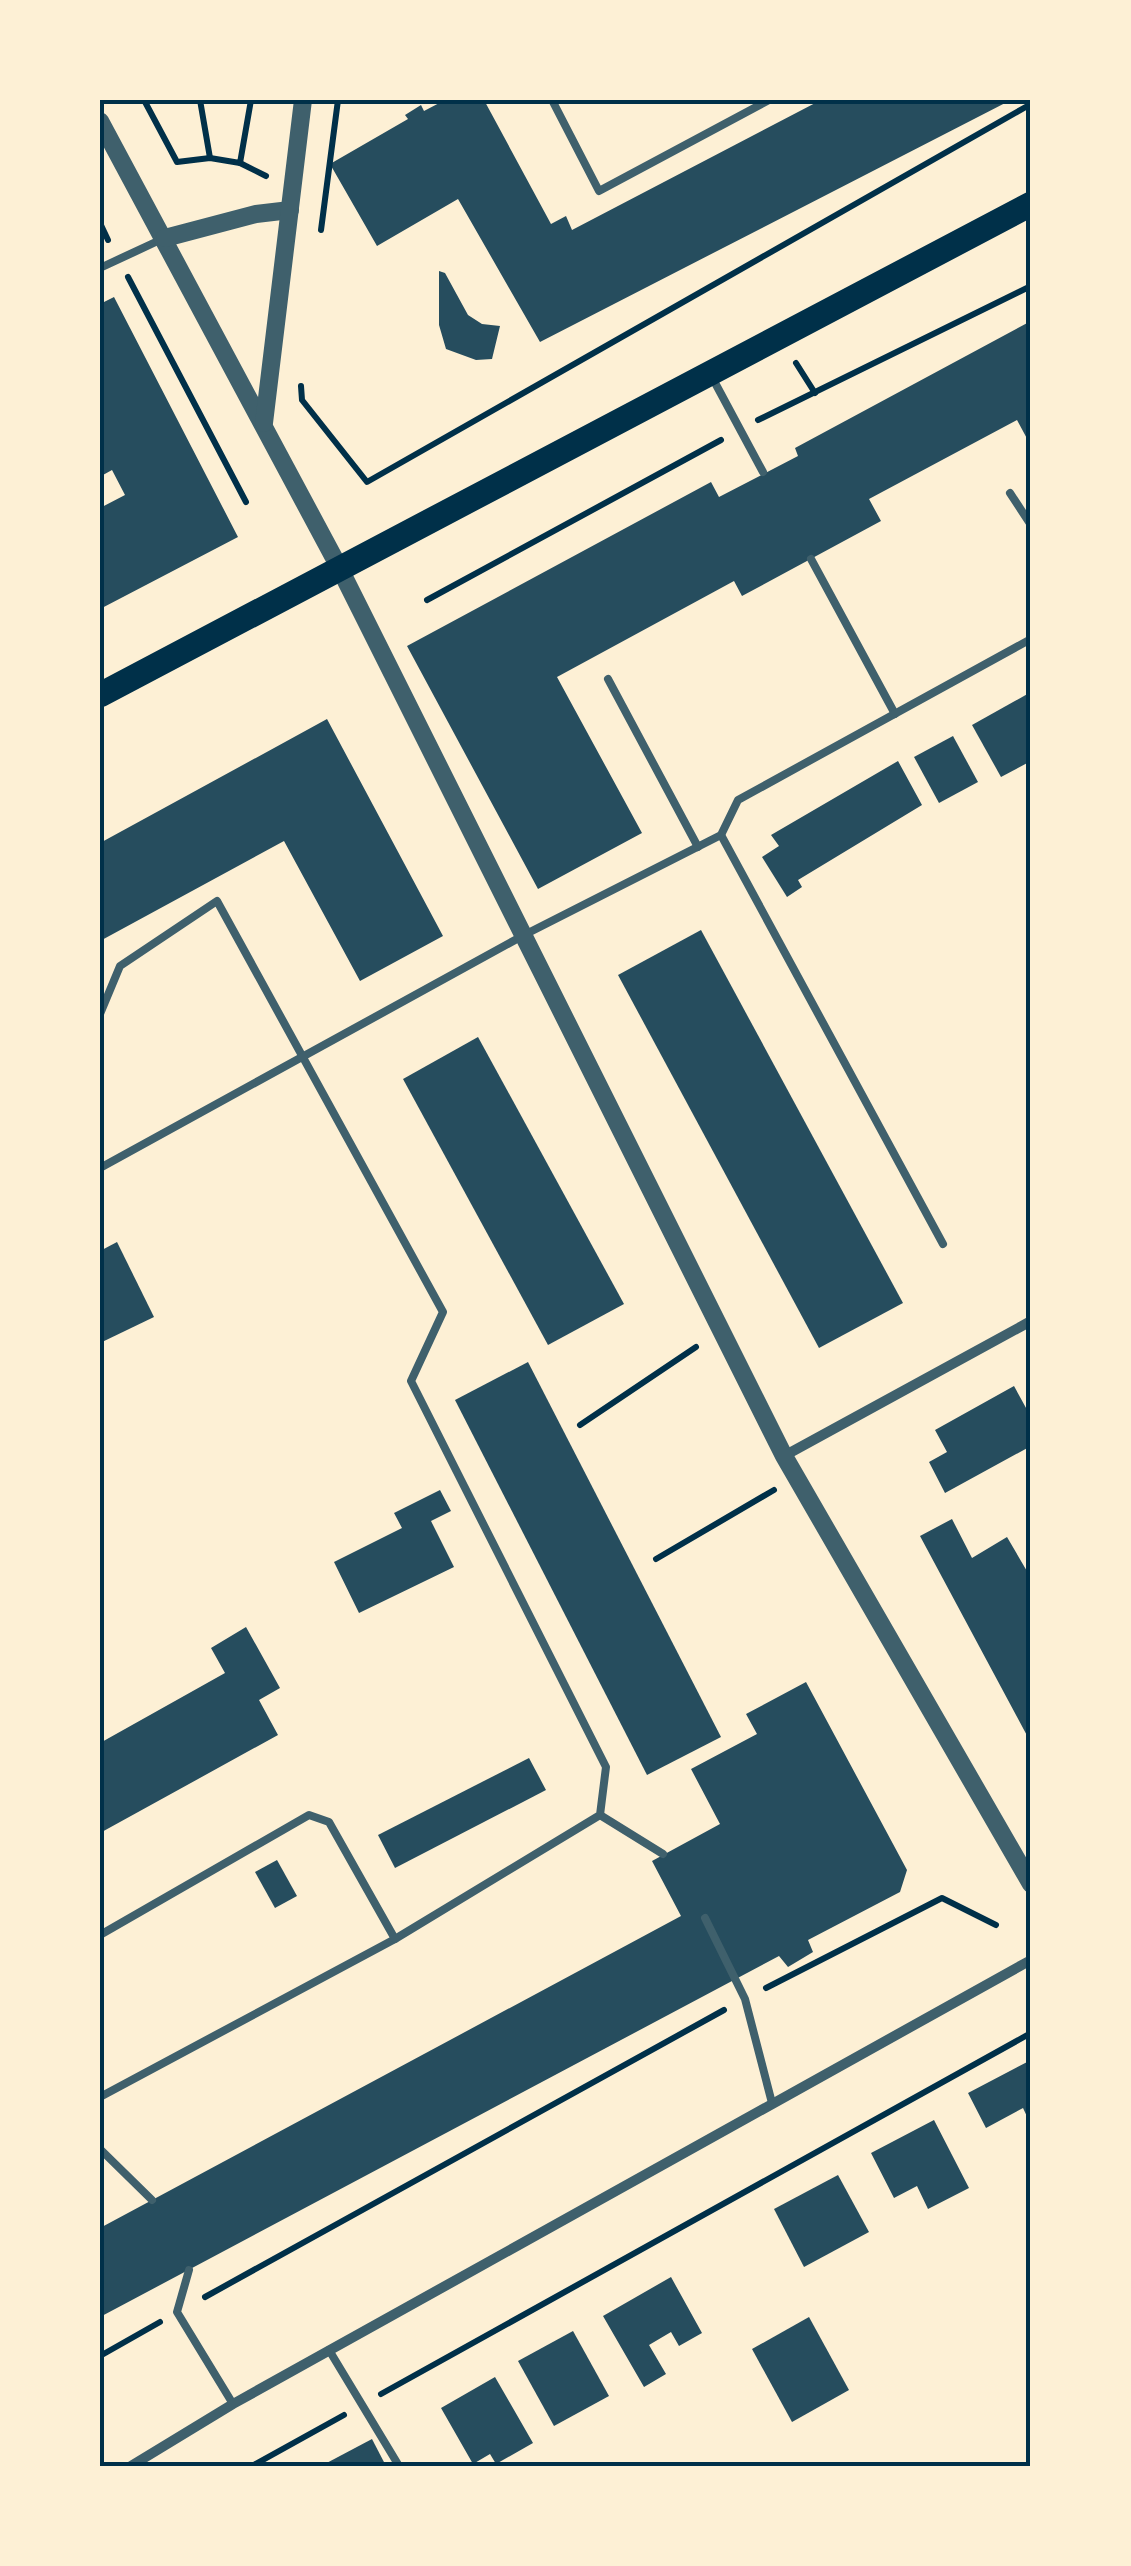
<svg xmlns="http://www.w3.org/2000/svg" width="1131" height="2566" font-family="'Noto Sans',sans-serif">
<rect width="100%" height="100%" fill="#fdf0d5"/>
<!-- building -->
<g fill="#264d5e">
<path d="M445,100H484L551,224L566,216L572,230L821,100H1011L540,342L458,199L377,246L330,164L408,119L405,115L421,105L424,111Z"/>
<path d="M439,271L445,273L468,315L482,324L500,326L492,359L476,360L446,349L439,325Z"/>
<path d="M114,297L238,537L100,609V508L125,495L112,470L103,475L100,470V304Z"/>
<path d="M1031,321V446L1017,420L869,499L881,521L742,596L734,581L557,677L642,833L538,889L407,646L711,482L719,497L798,456L795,448Z"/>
<path d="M1031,692V761L1001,777L972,725Z"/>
<path d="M327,719L443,936L360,981L284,841L100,941V843Z"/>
<path d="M953,736L978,782L939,803L914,757Z"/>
<path d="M898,761L922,805L798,880L802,887L787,897L762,857L779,846L771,835Z"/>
<path d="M701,930L903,1303L819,1348L618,975Z"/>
<path d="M478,1037L624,1304L548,1345L403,1079Z"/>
<path d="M117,1242L154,1317L100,1343V1251Z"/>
<path d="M528,1362L721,1737L647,1775L455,1400Z"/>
<path d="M1014,1386L1031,1417V1446L945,1493L929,1462L947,1452L935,1430Z"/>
<path d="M440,1490L451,1511L431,1521L454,1567L359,1613L334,1562L402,1528L394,1513Z"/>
<path d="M952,1519L972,1558L1007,1537L1031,1578V1743L920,1536Z"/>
<path d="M246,1627L280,1688L259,1700L278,1735L100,1833V1743L225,1673L211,1648Z"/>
<path d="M806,1682L907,1870L900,1892L808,1940L813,1952L788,1967L779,1956L100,2317V2228L681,1916L652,1861L720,1824L691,1769L757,1734L746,1714Z"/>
<path d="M529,1758L546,1790L395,1868L378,1835Z"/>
<path d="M277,1860L297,1896L275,1908L255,1872Z"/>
<path d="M1031,2060V2125L1023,2108L986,2128L968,2093Z"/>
<path d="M934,2120L969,2188L928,2209L917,2186L894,2198L871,2153Z"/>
<path d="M838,2175L869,2232L804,2267L774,2209Z"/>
<path d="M671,2277L702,2333L679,2346L671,2332L649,2345L666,2374L644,2387L603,2316Z"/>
<path d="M809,2317L849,2390L792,2422L752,2349Z"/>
<path d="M573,2331L609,2396L554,2426L518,2361Z"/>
<path d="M495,2377L533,2443L496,2464L490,2454L473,2464L441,2408Z"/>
<path d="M372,2439L386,2466H321Z"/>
</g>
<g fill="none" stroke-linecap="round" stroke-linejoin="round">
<!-- path -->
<g stroke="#003049" stroke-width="6">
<path d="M144,100L177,162L210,158L240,163L251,100"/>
<path d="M200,100L210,158"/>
<path d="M240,163L266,176"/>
<path d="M100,223L108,240"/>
<path d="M321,230L338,100"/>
<path d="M128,277L246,502"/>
<path d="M796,363L815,393"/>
<path d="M301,386L302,400L367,482L1031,104"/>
<path d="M758,420L1031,286"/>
<path d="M427,600L721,440"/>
<path d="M580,1425L696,1347"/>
<path d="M656,1559L774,1490"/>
<path d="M766,1988L942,1898L996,1925"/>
<path d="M205,2297L724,2010"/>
<path d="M100,2356L160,2322"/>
<path d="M381,2394L1031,2033"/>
<path d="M252,2466L344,2415"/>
</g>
<!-- service -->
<g stroke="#3f606c" stroke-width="8">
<path d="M552,100L599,191L769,100"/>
<path d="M100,268L160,240"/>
<path d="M713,379L763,472"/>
<path d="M1010,493L1031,525"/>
<path d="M811,559L895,714"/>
<path d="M608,679L698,847"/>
<path d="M721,835L943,1244"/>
<path d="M100,1014L120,966L217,901L443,1312L411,1381L606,1767L600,1815L395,1939L100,2097"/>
<path d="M100,1168L526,934L721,835L738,800L1031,639"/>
<path d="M600,1815L663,1854"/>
<path d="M705,1918L745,1999L772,2103"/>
<path d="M100,1935L309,1815L329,1822L395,1939"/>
<path d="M100,2149L152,2200"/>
<path d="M189,2270L177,2312L233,2404"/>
<path d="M329,2350L399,2466"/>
</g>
<!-- minor -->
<g stroke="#3f606c" stroke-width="10">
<path d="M784,1456L1031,1321"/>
<path d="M131,2466L233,2404L1031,1960"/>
</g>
<!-- tertiary -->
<g stroke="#3f606c" stroke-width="18">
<path d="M100,121L340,569L784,1456L1031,1884"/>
<path d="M165,238L256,214L290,210"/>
<path d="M264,423L303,100"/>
</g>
<!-- primary -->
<path stroke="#003049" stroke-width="25" d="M100,695L1031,204"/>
</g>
<!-- border -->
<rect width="1131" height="2566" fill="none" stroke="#fdf0d5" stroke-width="205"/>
<rect x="102" y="102" width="926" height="2362" fill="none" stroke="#003049" stroke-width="4"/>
</svg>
